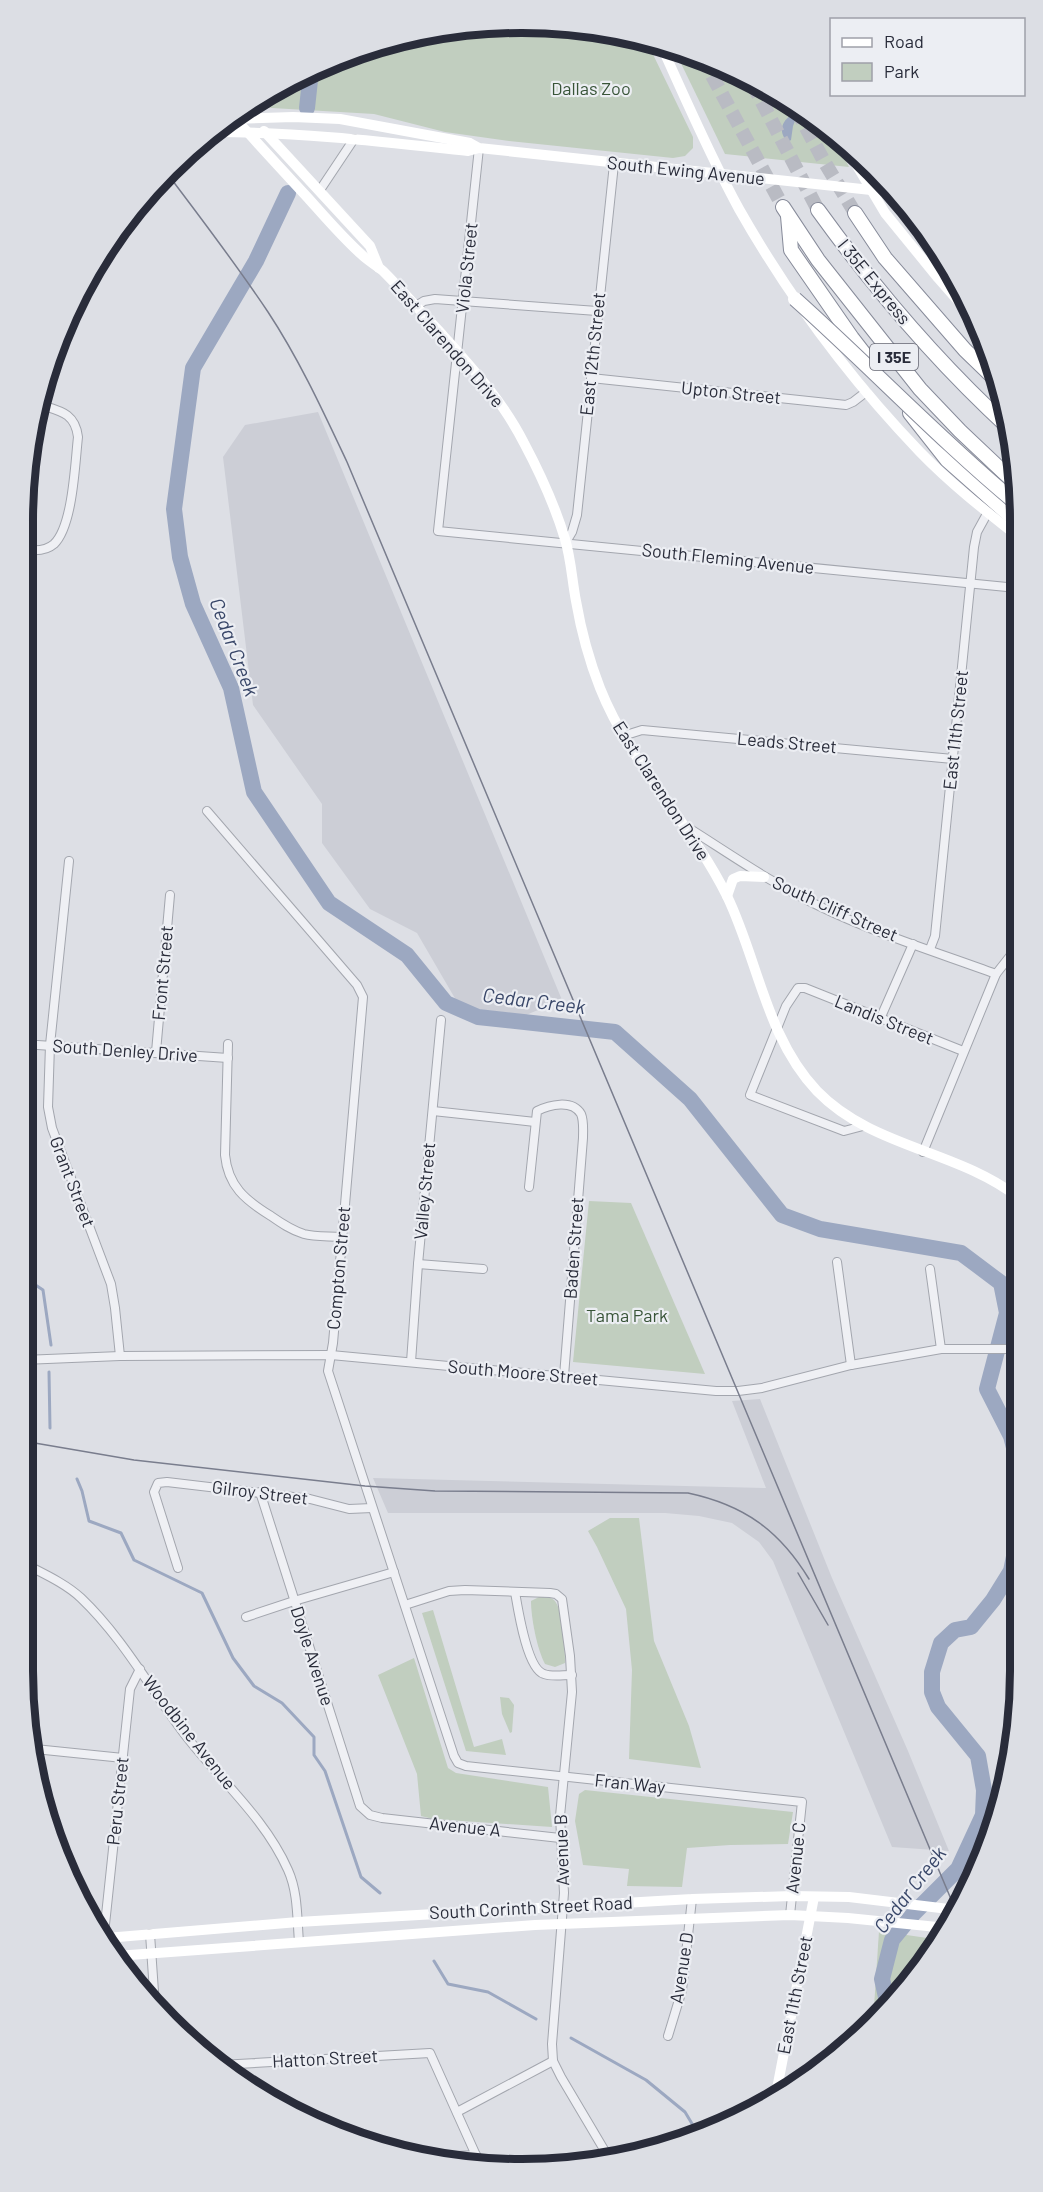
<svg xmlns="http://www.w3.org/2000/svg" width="1043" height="2192" font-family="Barlow,sans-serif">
<rect width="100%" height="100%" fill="#dddfe5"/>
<!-- built -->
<g fill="#ccced6">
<path d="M318,412L562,1000L526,1015L460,1007L417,933L370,909L322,843V804L253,705L223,457L245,425Z"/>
<path d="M760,1399L832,1578L908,1751L949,1851L892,1847L773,1561L759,1542L732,1523L699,1516L665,1513H388L373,1478L766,1488L732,1401Z"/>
</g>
<!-- green -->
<g fill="#c1cebf">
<path d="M522,23L619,32L646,40L693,137V148L685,156L673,158L509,141L445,132L374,114L255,107L248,104L331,60L424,32Z"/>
<path d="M674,49L713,61L826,126L831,131L849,167L725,154Z"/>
<path d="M589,1201L631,1203L705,1374L573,1362Z"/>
<path d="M610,1518H639L654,1641L689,1726L701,1768L629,1759L632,1670L626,1609L597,1547L588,1531Z"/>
<path d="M539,1597C544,1597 550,1597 554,1600C563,1608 565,1650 565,1663L555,1667L545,1664C537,1649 531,1618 531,1601Z"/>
<path d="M433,1610L474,1747L502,1739L506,1755L466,1751L422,1613Z"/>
<path d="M414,1658L448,1768L456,1773L548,1787L552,1827L433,1819L421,1816L417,1774L378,1675Z"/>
<path d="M500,1697L509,1698L514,1705L512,1732L510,1733L502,1714Z"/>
<path d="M585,1790L793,1812L788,1844L730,1845L687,1848L682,1887L627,1886L629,1869L583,1865L575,1821L579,1794Z"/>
<path d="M879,1931L941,1940L936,1948L876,2021L874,2007Z"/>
</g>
<!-- water -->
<path fill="#9ca8c1" d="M795,113L797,116L793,126L791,140L788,142C777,132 782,119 795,113Z"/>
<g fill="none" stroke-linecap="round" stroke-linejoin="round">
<!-- stream -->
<g stroke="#9ca8c1" stroke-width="3">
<path d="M23,1248H31L32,1259L28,1280L43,1290L51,1345"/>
<path d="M49,1372L50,1428"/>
<path d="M77,1479L82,1491L89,1521L121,1533L134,1560L202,1593L233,1658L254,1686L282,1703L314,1737V1755L325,1771L361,1877L380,1893"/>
<path d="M434,1961L448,1984L488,1992L536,2019"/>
<path d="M571,2038L646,2080L685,2112L697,2132"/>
</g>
<!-- river -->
<g stroke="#9ca8c1" stroke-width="16">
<path d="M307,108L311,71"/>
<path d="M288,193L256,261L193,368L174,509L180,557L193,604L231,688L254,792L329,903L407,955L446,1003L478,1017L615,1032L690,1099L782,1215L820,1229L961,1253L1001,1283L1007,1313L987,1389L1011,1436L1020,1471"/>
<path d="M888,2006L882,1979L892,1940L914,1913L958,1869L983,1815L984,1790L978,1756L938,1707L932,1692V1672L941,1643L955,1630L971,1627L993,1600L1011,1571L1020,1528"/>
</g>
<!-- highway-tunnel -->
<g stroke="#b9bbc3" stroke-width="14" stroke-dasharray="14 7" stroke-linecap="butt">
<path d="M702,57L783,207"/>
<path d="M752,83L818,210"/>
<path d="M796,109L825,163L855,213"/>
</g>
<defs>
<g id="street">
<path d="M479,148L438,531L1017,588"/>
<path d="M320,190L354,139"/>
<path d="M416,306L424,301L435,299L597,311"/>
<path d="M591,378L846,405L853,402L866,392"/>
<path d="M566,542L572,532L577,515L614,164"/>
<path d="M23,549C33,551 46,551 54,544C73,526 75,463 78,437C75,412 59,411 38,404"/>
<path d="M23,730H28"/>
<path d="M623,736L642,730L953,759"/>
<path d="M207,811L357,985L363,997L333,1343L328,1371L454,1756L458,1763L466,1766L802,1802L790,1915"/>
<path d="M687,827C730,854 771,883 817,905C874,933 936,952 996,974"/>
<path d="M69,861L50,1045L48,1107L52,1128L111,1284L115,1308L120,1356"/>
<path d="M930,949L935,936L974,547L977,532L988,512"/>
<path d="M880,1019L913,944"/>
<path d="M23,1044L228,1058"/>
<path d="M228,1044L225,1155C228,1186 245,1200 271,1216C281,1223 291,1230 304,1234C315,1237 329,1236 341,1237"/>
<path d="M156,1052L170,895"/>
<path d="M433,1111L535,1122"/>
<path d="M863,1126L844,1131L750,1095L786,1006L798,988H805L963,1051"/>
<path d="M923,1152L996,974L1018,946"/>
<path d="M529,1187L537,1111C549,1105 572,1099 581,1114C584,1121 583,1130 583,1138L564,1376"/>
<path d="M837,1262L851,1365"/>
<path d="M418,1264L483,1269"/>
<path d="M930,1269L941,1349"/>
<path d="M23,1360L120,1356L331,1355L716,1391H738L762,1388L851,1365L941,1349H1019"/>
<path d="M411,1362L418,1264L441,1020"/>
<path d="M260,1492L360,1806L370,1815L382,1818L560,1838"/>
<path d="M23,1563C42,1573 65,1583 81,1598C123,1638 151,1690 186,1736C220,1780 265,1818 288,1870C298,1892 297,1918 299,1942"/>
<path d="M178,1568L154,1492L158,1483L167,1482L310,1499L349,1509L372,1508"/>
<path d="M515,1592C518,1609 527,1669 544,1674C551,1677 563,1675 572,1675"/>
<path d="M405,1605L449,1591L465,1590L550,1593L556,1594L562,1599L570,1656L572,1692L560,1816L564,1893L552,2044L553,2061L561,2077L609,2158"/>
<path d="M246,1617L294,1601L394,1572"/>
<path d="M35,1749L123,1758"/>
<path d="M104,1934L130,1689L140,1669"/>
<path d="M150,1934L155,2006"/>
<path d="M668,2036L682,1990L692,1899"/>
<path d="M220,2065L430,2053L479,2162"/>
<path d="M457,2112L553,2061"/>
<path d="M420,2158L476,2155"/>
</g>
<g id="highway">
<path d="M783,207L818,260L920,389L960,431L1016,484"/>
<path d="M818,210C875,289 937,362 1009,428"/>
<path d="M855,213L885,258L965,350L995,379"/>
<path d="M788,216L791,250L852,338L876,369"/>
<path d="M910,413L947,460L1016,521"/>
</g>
</defs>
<!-- street casing -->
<use href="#street" stroke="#a3a6ae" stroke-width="10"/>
<!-- highway casing -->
<use href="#highway" stroke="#878b9a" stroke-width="16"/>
<!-- street -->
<use href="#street" stroke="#eff0f4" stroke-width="8"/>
<!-- secondary -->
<g stroke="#fff" stroke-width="10">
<path d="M661,45C686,100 710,156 739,209C789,297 850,379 920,452C950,483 983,509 1016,535"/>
<path d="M233,116C258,144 283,171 308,198C325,217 342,237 361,254C368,261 376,265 383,271C403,291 421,312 440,332C471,367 503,401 524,443C540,473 555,506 565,539C571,559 572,580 576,601C581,630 589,660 600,688C630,764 691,823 727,896C758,960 766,1037 817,1091C872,1148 958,1150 1019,1198"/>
<path d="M232,119L293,117L340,119L470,143L479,148L722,174"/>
<path d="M264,131L370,246L379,268"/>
<path d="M214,132C299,132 384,142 468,151L479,148"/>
<path d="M844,144L885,213L938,278L980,326"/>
<path d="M871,190L893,193"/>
<path d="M727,896L733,879L740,876L764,877"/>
<path d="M106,1938L298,1922L692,1899L792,1896L849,1897L957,1910"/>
<path d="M116,1956L535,1925L790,1915L848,1918L947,1928"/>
<path d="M776,2094L814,1897"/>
</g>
<!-- highway -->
<use href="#highway" stroke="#fff" stroke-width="14"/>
<!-- tram -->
<g stroke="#797d8d" stroke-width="1.5">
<path d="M166,172C201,218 236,264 268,312C299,359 323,411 347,462L956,1911"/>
<path d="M23,1441L134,1460L365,1486L435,1491L688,1493C744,1505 779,1530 809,1579"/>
<path d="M798,1573L828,1625"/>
</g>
<defs>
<path id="highway-bridge" d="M795,299C870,366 939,439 1016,503"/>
</defs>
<!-- highway-bridge casing -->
<use href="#highway-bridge" stroke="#878b9a" stroke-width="16" stroke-linecap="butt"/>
<!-- secondary-bridge -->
<path stroke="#fff" stroke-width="10" d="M722,174L871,190"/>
<!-- highway-bridge -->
<use href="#highway-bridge" stroke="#fff" stroke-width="14"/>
</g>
<g text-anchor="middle" stroke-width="4.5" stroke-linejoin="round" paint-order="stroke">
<!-- shield labels -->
<rect fill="#eceef3" stroke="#646672" stroke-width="1.5" x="870" y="344" width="48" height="26" rx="4.5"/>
<g font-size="16" font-weight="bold" fill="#292c3a">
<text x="894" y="363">I 35E</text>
</g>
<!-- park labels -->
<g font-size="18" fill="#385438" stroke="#eceef3">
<text x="591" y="95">Dallas Zoo</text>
<text x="627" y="1322">Tama Park</text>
</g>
<!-- street labels -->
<g font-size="18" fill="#292c3a" stroke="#eceef3">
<text transform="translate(686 171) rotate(6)" y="6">South Ewing Avenue</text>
<text transform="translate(467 268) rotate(-84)" y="6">Viola Street</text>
<text transform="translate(874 282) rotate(51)" y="6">I 35E Express</text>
<text transform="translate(447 344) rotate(49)" y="6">East Clarendon Drive</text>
<text transform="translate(593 354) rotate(-84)" y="6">East 12th Street</text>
<text transform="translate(731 393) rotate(6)" y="6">Upton Street</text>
<text transform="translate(728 559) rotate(6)" y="6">South Fleming Avenue</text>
<text transform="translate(956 730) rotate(-84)" y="6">East 11th Street</text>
<text transform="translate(787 743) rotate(5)" y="6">Leads Street</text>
<text transform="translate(661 791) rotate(57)" y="6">East Clarendon Drive</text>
<text transform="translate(835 909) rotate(24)" y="6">South Cliff Street</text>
<text transform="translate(163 973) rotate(-85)" y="6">Front Street</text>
<text transform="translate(884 1020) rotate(22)" y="6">Landis Street</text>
<text transform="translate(125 1051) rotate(4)" y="6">South Denley Drive</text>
<text transform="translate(72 1182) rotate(69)" y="6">Grant Street</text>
<text transform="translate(425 1191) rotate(-85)" y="6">Valley Street</text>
<text transform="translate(574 1248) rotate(-86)" y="6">Baden Street</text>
<text transform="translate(339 1268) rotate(-85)" y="6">Compton Street</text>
<text transform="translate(523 1373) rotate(5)" y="6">South Moore Street</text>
<text transform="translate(260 1493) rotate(7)" y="6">Gilroy Street</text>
<text transform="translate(312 1656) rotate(72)" y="6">Doyle Avenue</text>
<text transform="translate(189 1733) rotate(52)" y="6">Woodbine Avenue</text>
<text transform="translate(630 1784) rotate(6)" y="6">Fran Way</text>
<text transform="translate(118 1801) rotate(-84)" y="6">Peru Street</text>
<text transform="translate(465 1827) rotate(6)" y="6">Avenue A</text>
<text transform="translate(562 1850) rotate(-92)" y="6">Avenue B</text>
<text transform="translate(796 1858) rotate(-84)" y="6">Avenue C</text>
<text transform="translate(531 1908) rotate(-3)" y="6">South Corinth Street Road</text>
<text transform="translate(682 1968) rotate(-81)" y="6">Avenue D</text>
<text transform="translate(795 1995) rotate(-79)" y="6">East 11th Street</text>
<text transform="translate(325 2059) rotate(-3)" y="6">Hatton Street</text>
</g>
<!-- water labels -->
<g font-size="20" font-style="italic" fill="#384668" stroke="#eceef3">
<text transform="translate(234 647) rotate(69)" y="7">Cedar Creek</text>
<text transform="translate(534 1001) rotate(7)" y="7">Cedar Creek</text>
<text transform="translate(910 1890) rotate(-52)" y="7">Cedar Creek</text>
</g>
</g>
<!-- crop -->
<path d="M0 0H1043V2192H0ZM521 33H522A488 488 0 0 1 1010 521V1671A488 488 0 0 1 522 2159H521A488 488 0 0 1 33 1671V521A488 488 0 0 1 521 33Z" fill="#dcdee4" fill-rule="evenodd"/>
<path fill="none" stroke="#292c3a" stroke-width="8" d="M521 33H522A488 488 0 0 1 1010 521V1671A488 488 0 0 1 522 2159H521A488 488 0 0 1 33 1671V521A488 488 0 0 1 521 33Z"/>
<!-- legend -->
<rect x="830" y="18" width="195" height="78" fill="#eceef3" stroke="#9ea0a9" stroke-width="1.5"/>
<rect x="842" y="38" width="30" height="9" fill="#ffffff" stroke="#9ea0a9" stroke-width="1.5"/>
<text x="884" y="48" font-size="18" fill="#292c3a">Road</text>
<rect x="842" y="63" width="30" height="18" fill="#c1cebf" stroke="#9ea0a9" stroke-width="1.5"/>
<text x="884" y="78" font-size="18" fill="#292c3a">Park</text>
</svg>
